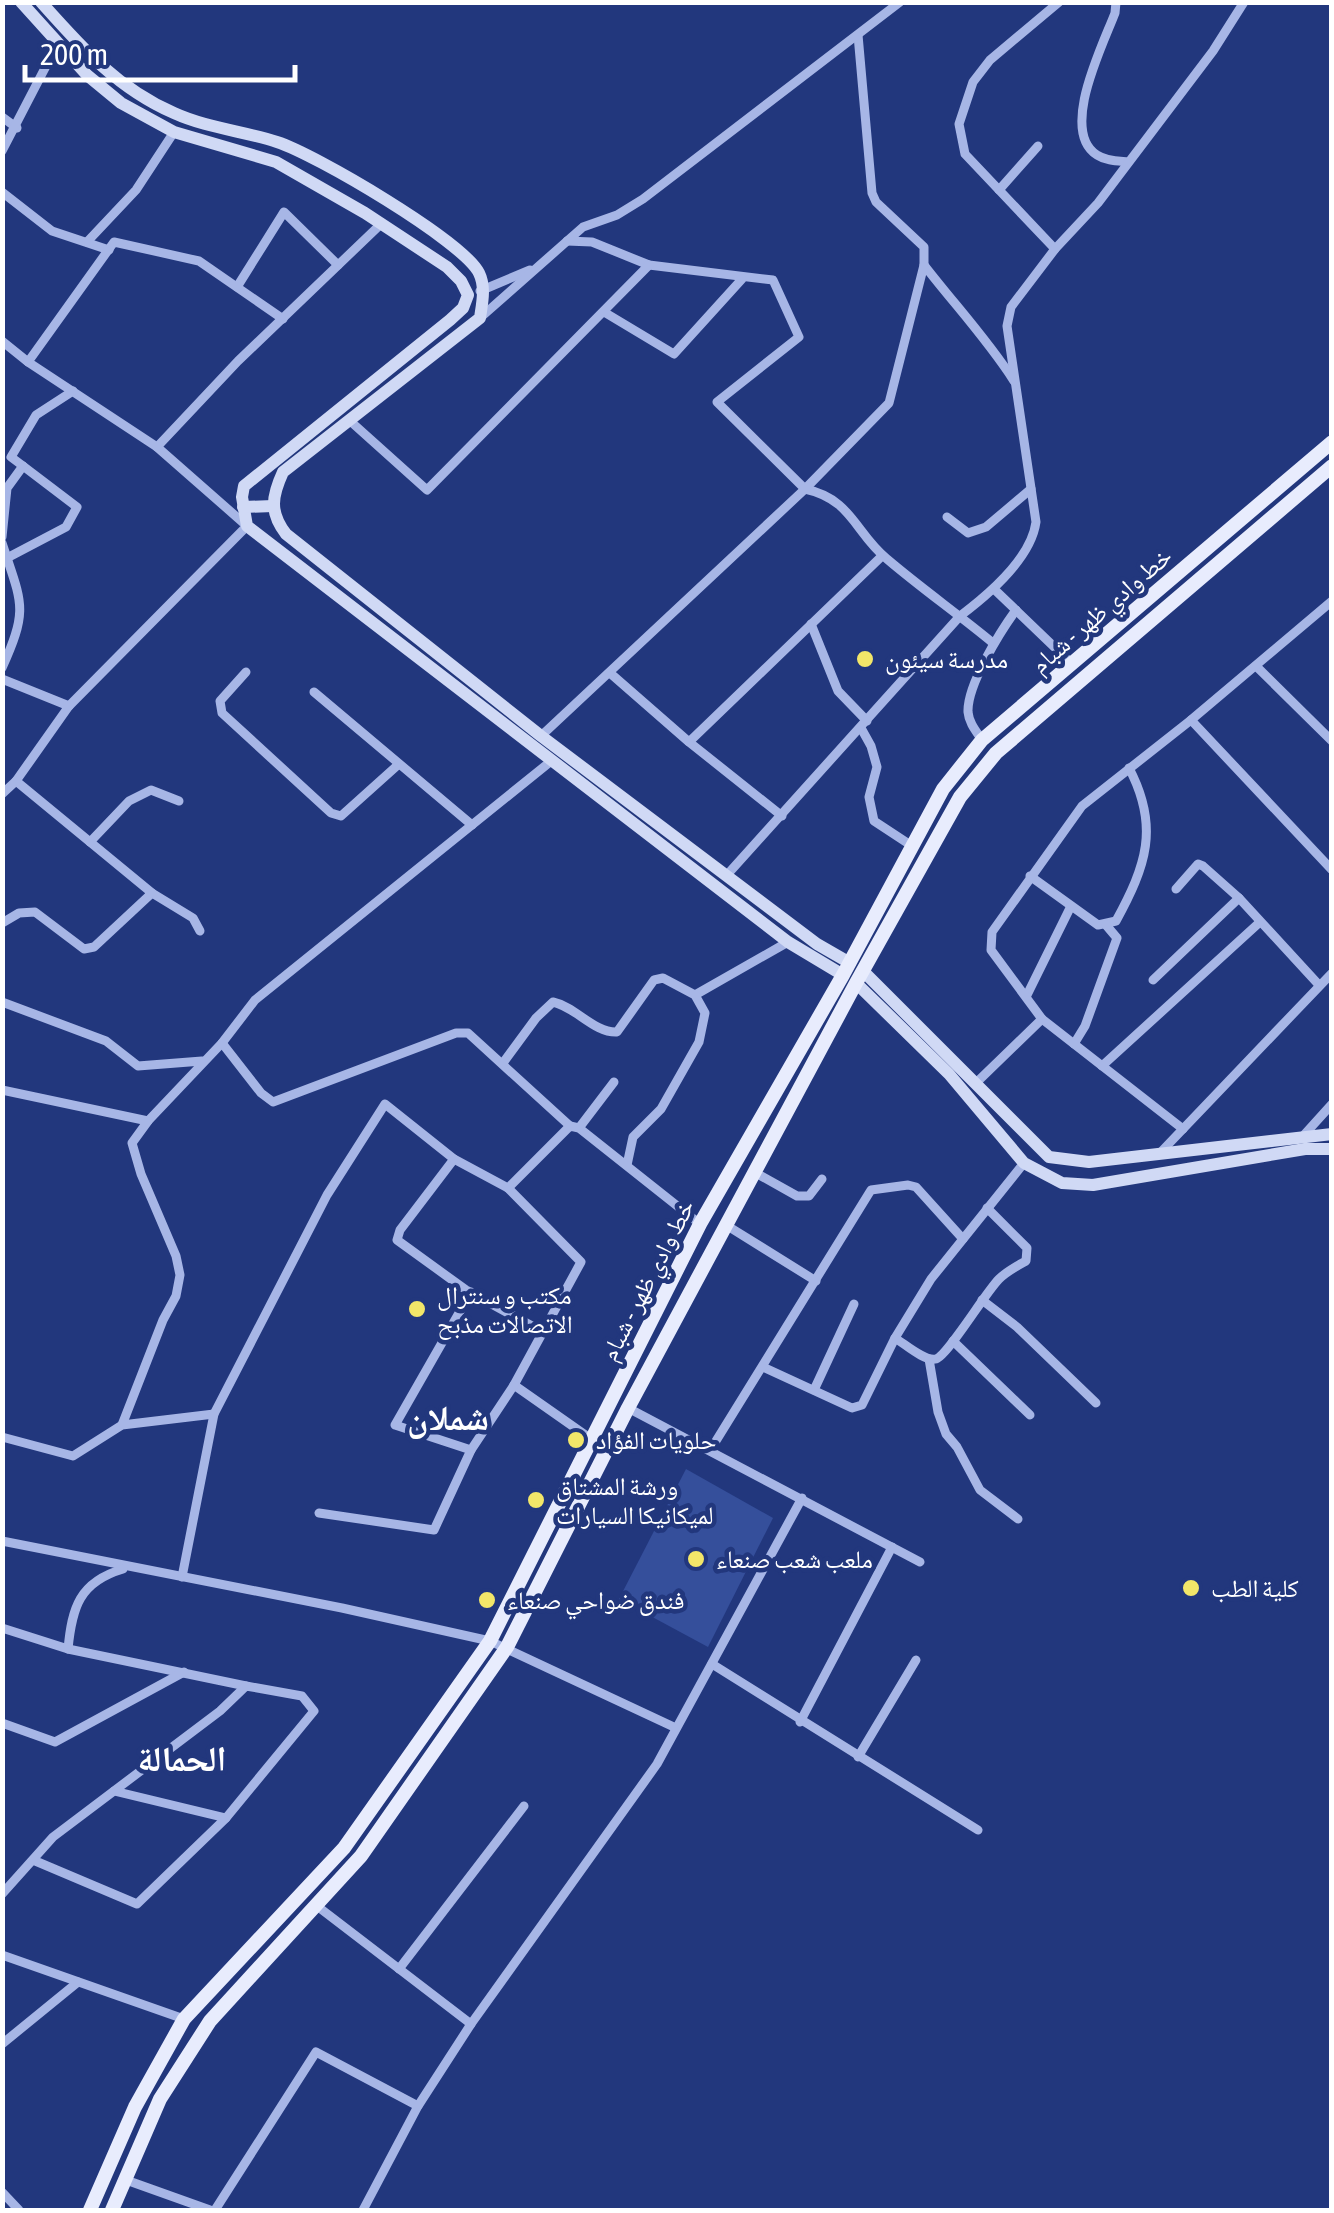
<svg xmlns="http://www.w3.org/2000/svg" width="1334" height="2213" font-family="'Asap Condensed','Noto Naskh Arabic',sans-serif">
<rect width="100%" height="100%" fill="#22377d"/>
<!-- green -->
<path fill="#354f9b" d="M686,1469L773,1518L708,1647L619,1599Z"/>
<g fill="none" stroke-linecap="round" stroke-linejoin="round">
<!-- street -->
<g stroke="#a7b6e6" stroke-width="9">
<path d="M1116,2L1115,13C1103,45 1059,131 1097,155C1106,161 1118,161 1128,162"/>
<path d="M858,35L872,193L876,202L924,247V265"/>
<path d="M2,117L17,128"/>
<path d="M2,151L58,43"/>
<path d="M999,190L1038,146"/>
<path d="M2,192L52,231L109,250"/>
<path d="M567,241L592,242L649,265L773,280L799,337L717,402L805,489C852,499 855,533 887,559C921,588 958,614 993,643"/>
<path d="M87,242L136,190L174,132"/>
<path d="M1055,249L965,154L959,124L973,82L990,60L1059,2"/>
<path d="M237,287L284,212L338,265"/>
<path d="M480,291L530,270"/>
<path d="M604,312L674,354L742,279"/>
<path d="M480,318L583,227L617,215L643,199L900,2"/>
<path d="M2,341L28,362"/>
<path d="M349,420L427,490L649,265"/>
<path d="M157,447L28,362L114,242L199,261L283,319"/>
<path d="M23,466L11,457L36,415L73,391"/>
<path d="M947,517L968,533L986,527L1031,489"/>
<path d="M2,537L7,488L23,466L77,507L66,527L7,558"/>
<path d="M2,543C22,604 29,608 2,668"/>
<path d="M995,590L1072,664"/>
<path d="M811,624L838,691L867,721"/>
<path d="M1256,666L1332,741"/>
<path d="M246,672L220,701L222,713L331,813L341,816L399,764"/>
<path d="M610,673L689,742L782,816"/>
<path d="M2,679L69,706"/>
<path d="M314,692L472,825"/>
<path d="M1191,720L1332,870"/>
<path d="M861,728L871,746L877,767L869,797L874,821L912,846"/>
<path d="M541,736L805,489L889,403L924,265C954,304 988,340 1014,381"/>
<path d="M982,740C976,731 969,723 968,712C967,685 1000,632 1016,610"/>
<path d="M689,742L882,556"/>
<path d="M16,781L69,706L247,526L157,447L238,361L382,223"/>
<path d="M2,794L16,781L152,893L94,947L84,949L35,912L19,913L2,923"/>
<path d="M90,842L129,801L151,790L179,801"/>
<path d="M726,876L960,616C988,595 1031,559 1036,522L1007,326L1011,307L1055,249L1098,203L1213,51L1244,2"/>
<path d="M1030,876L1098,925L1116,921C1146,866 1160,827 1129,768"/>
<path d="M1176,889L1198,864L1203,866L1239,898L1319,985"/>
<path d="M152,893L193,918L200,931"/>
<path d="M1153,980L1239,898"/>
<path d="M695,995L788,942"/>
<path d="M1027,995L1071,906"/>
<path d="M2,1002L106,1041L138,1066L202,1061"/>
<path d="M222,1043L261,1093L273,1102L456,1033H468L570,1126"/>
<path d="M1074,1044L1085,1026L1117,938L1106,925"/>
<path d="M503,1063L536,1018L553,1002C576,1007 594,1033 617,1032L654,980L663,978L695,995L705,1013L699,1042L661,1109L633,1137L627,1165"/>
<path d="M1102,1066L1260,922"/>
<path d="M977,1082L1042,1019"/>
<path d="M2,1090L148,1121L222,1043L255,1000L550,762"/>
<path d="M579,1128L614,1082"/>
<path d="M1183,1129L1042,1019L991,950L992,932L1082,806L1191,720L1332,601"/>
<path d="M1304,1135L1332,1104"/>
<path d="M1160,1153L1332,973"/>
<path d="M454,1159L400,1230L397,1240L466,1290L543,1332"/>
<path d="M754,1172L797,1196H809L822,1179"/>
<path d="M508,1188L581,1262L514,1385L591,1439"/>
<path d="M726,1225L816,1281"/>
<path d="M471,1292L395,1425L471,1450L514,1385"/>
<path d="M982,1300L1017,1327L1096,1403"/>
<path d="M895,1338C905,1344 925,1362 936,1359C948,1355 985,1293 999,1279C1007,1271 1017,1266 1026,1261L1027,1248L987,1208"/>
<path d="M953,1341L1030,1415"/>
<path d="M929,1359L938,1412L946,1434L957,1447L980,1490L1018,1519"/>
<path d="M763,1367L852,1408L862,1405L895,1338L931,1279L1024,1163"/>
<path d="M814,1390L854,1304"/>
<path d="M628,1408L920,1562"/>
<path d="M122,1425L163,1320L176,1296L180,1275L176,1256L141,1174L132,1143L148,1121"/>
<path d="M2,1437L73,1456L122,1425L214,1414"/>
<path d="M711,1449L871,1190L908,1185L916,1187L963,1239"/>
<path d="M319,1513L434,1530L471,1450"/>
<path d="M2,1541L342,1608L490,1641L676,1728"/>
<path d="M182,1577L214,1414L327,1195L385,1104L454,1159L508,1188L570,1126L579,1128L700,1224"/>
<path d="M2,1628L68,1649L246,1686"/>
<path d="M68,1649C72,1608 79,1582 123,1569"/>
<path d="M712,1664L978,1830"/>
<path d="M800,1722L892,1547"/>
<path d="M2,1723L55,1742L184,1672"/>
<path d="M858,1757L916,1660"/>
<path d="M114,1791L226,1818"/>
<path d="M2,1894L53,1837L220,1711L246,1686L302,1696L314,1711L226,1818L137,1904L33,1860"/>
<path d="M317,1906L471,2024"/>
<path d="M2,1955L184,2019"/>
<path d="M399,1969L524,1806"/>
<path d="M2,2044L78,1982"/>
<path d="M126,2180L210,2210"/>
<path d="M2,2192L19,2210"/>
<path d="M215,2210L316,2052L418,2106"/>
<path d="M363,2210L418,2106L471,2024L657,1764L802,1498"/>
</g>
<!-- secondary -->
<g stroke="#d0d9f5" stroke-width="12">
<path d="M21,2L87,75L121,103L174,132L276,162L365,213L447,267L461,281L468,295L463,308L450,320L244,486L242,497L247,526L788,942L843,975"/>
<path d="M41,2C82,48 117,88 174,113C207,128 243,131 277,142C315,154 463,241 479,273C486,287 482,304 480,318L283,472C272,496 269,512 286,534L541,736L817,944L850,963"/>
<path d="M243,507L273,506"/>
<path d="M863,971L1049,1157L1089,1162L1332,1134"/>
<path d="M856,983L949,1074L1024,1163L1062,1183L1093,1185L1305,1149H1332"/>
</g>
<!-- primary -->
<g stroke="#e8ecfd" stroke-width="14">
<path d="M90,2210L135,2107L184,2019L344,1848L490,1641L700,1224L843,975L943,789L982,740L1332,442"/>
<path d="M112,2210L160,2099L210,2021L361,1856L507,1647L628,1408L856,983L960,797L996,753L1332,466"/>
</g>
</g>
<!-- markers -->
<g fill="#f2e669" stroke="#22377d" stroke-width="4">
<circle cx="865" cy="659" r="10"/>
<circle cx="417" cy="1309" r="10"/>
<circle cx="576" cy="1440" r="10"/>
<circle cx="536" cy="1500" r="10"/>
<circle cx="696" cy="1559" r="10"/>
<circle cx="1191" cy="1588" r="10"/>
<circle cx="487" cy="1600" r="10"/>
</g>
<g text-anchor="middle" stroke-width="9" stroke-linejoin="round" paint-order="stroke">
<!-- street labels -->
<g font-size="25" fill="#fff" stroke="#22377d">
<text transform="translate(1101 610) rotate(-41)" y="9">خط وادي ظهر - شبام</text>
<text transform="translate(647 1280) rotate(-63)" y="9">خط وادي ظهر - شبام</text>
</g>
<!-- poi labels -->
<g font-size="25" fill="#fff" stroke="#22377d" text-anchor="start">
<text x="885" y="668">مدرسة سيئون</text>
<text x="437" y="1304">مكتب و سنترال<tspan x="437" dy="29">الاتصالات مذبح</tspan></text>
<text x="596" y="1449">حلويات الفؤاد</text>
<text x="556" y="1495">ورشة المشتاق<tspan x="556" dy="29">لميكانيكا السيارات</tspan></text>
<text x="716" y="1568">ملعب شعب صنعاء</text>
<text x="1211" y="1597">كلية الطب</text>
<text x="507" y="1609">فندق ضواحي صنعاء</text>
</g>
<!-- district labels -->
<g font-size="35" font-weight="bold" fill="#fff" stroke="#22377d">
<text x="448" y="1430">شملان</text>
<text x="182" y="1771">الحمالة</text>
</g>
</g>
<!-- border -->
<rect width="1334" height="2213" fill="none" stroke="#ffffff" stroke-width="10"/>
<!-- scale -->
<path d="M25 65v15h270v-15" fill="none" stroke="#ffffff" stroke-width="5"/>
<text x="40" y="65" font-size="30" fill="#ffffff" stroke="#22377d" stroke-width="8" paint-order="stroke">200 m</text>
</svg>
